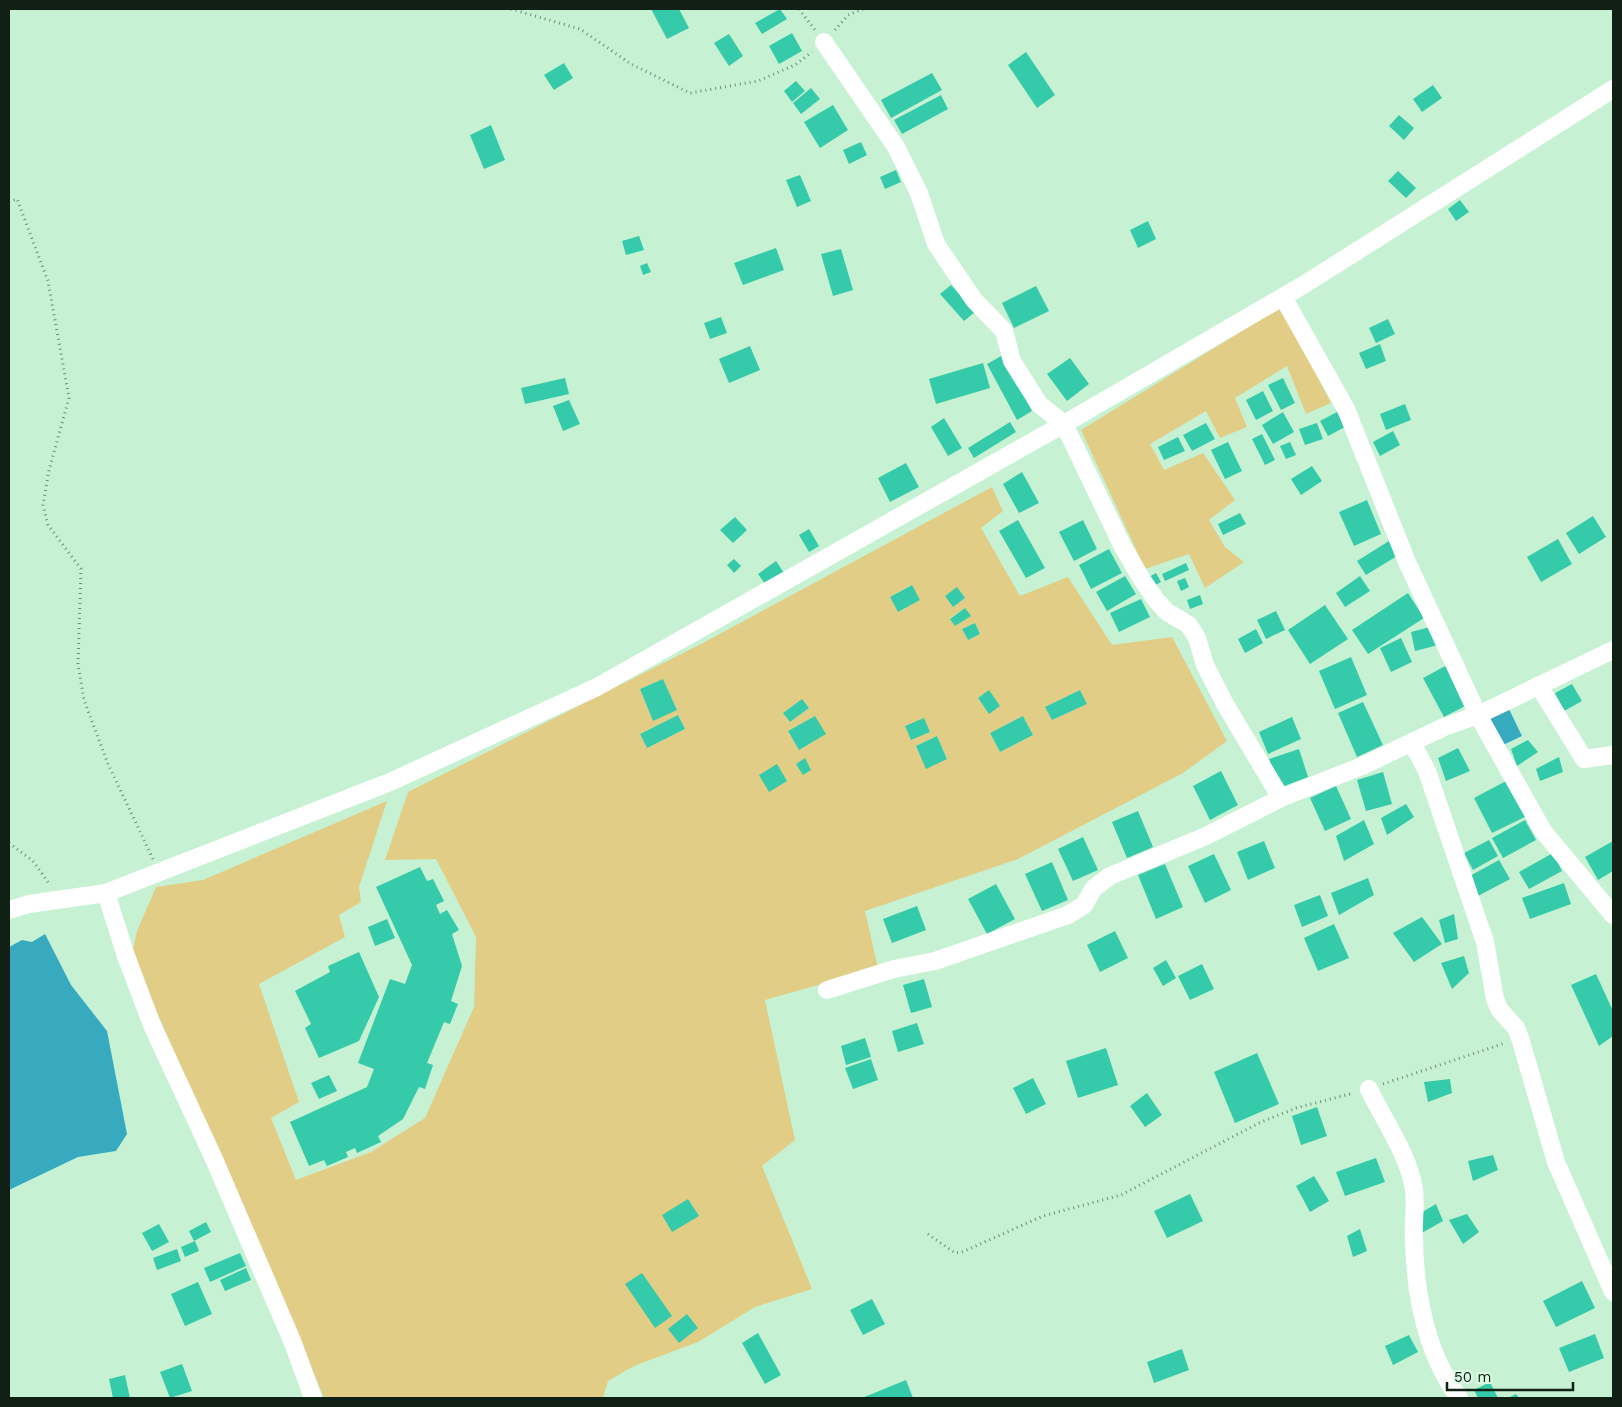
<svg xmlns="http://www.w3.org/2000/svg" width="1622" height="1407" font-family="'Work Sans',sans-serif">
<rect width="100%" height="100%" fill="#c6f2d3"/>
<!-- green -->
<g fill="#e2cd86" fill-rule="evenodd">
<path d="M1281,307L1331,403L1306,414L1287,366L1235,398L1247,427L1220,438L1206,411L1150,444L1164,470L1203,453L1235,500L1209,520L1225,547L1244,562L1205,588L1189,554L1145,569L1081,430Z"/>
<path d="M992,487L1003,511L981,528L1020,596L1068,577L1112,645L1172,637L1227,741L1183,773L1018,859L865,911L878,968L765,1000L795,1140L762,1166L812,1289L755,1307L698,1342L634,1366L608,1381L603,1398H324L275,1278L139,972L133,950L137,931L156,887L203,880L387,801L359,887L361,902L339,915L345,937L259,984L299,1102L271,1118L296,1180L371,1152L425,1118L474,1007L476,937L436,859L385,860L408,792L701,644ZM911,585L920,600L898,612L890,597ZM945,596L965,598L953,607ZM965,608L970,616L955,626L950,618ZM975,623L980,634L968,640L962,629ZM663,679L677,710L653,720L640,689ZM1080,690L1086,704L1052,720L1046,707ZM989,691V714L978,698ZM802,699L809,708L790,722L783,713ZM678,715L685,729L647,748L640,734ZM815,716L825,734L799,750L788,731ZM1023,716L1033,735L1000,752L990,733ZM924,719L930,732L911,740L905,726ZM937,736L947,758L926,768L916,746Z"/>
</g>
<!-- water -->
<g fill="#37aac0">
<path d="M1508,707L1522,736L1503,745L1489,717Z"/>
<path d="M45,934L71,985L107,1031L127,1134L116,1151L78,1157L9,1190V947L22,940L32,942Z"/>
</g>
<!-- building -->
<g fill="#35caa9">
<path d="M651,9H679L689,28L667,39Z"/>
<path d="M780,9L787,19L762,34L755,23Z"/>
<path d="M792,33L802,51L779,64L769,46Z"/>
<path d="M729,34L743,56L729,66L714,43Z"/>
<path d="M1026,52L1055,95L1037,108L1008,65Z"/>
<path d="M564,63L573,78L554,90L544,75Z"/>
<path d="M932,73L942,90L891,118L881,100Z"/>
<path d="M796,81L805,91L792,102L784,91Z"/>
<path d="M1433,85L1442,98L1422,112L1413,99Z"/>
<path d="M811,88L820,99L801,114L793,103Z"/>
<path d="M941,95L948,109L902,134L894,120Z"/>
<path d="M833,105L848,130L820,148L804,122Z"/>
<path d="M1399,115L1414,128L1404,140L1389,126Z"/>
<path d="M491,125L505,160L484,169L470,135Z"/>
<path d="M861,142L867,155L849,164L843,150Z"/>
<path d="M896,170L901,182L885,189L880,177Z"/>
<path d="M1398,171L1416,188L1406,198L1388,181Z"/>
<path d="M800,175L811,201L797,207L786,180Z"/>
<path d="M1460,200L1469,212L1456,221L1448,209Z"/>
<path d="M1148,221L1156,239L1138,248L1130,230Z"/>
<path d="M639,236L644,250L626,255L622,241Z"/>
<path d="M776,248L784,270L743,285L734,263Z"/>
<path d="M841,249L853,290L833,296L821,254Z"/>
<path d="M647,263L651,272L643,275L640,266Z"/>
<path d="M951,285L975,312L964,321L940,294Z"/>
<path d="M1036,286L1049,311L1014,328L1002,303Z"/>
<path d="M721,317L727,333L710,339L704,323Z"/>
<path d="M1388,319L1395,334L1376,343L1369,328Z"/>
<path d="M1380,344L1386,361L1366,369L1359,353Z"/>
<path d="M750,346L760,370L729,383L719,359Z"/>
<path d="M1003,355L1032,411L1017,420L987,364Z"/>
<path d="M1070,358L1089,384L1067,401L1047,374Z"/>
<path d="M983,363L990,388L936,404L929,379Z"/>
<path d="M565,378L569,394L525,404L521,388Z"/>
<path d="M1283,378L1295,403L1281,410L1268,385Z"/>
<path d="M1263,391L1273,411L1256,420L1246,400Z"/>
<path d="M569,400L580,424L563,431L553,406Z"/>
<path d="M1405,404L1411,420L1386,430L1380,414Z"/>
<path d="M1283,412L1294,432L1273,444L1262,425Z"/>
<path d="M1337,412L1345,427L1328,436L1320,421Z"/>
<path d="M944,418L962,448L948,456L931,427Z"/>
<path d="M1010,422L1016,432L974,458L968,448Z"/>
<path d="M1206,423L1215,439L1192,451L1183,435Z"/>
<path d="M1317,423L1323,439L1305,445L1299,429Z"/>
<path d="M1393,431L1400,445L1380,456L1373,442Z"/>
<path d="M1262,434L1275,460L1265,465L1252,439Z"/>
<path d="M1178,437L1185,451L1164,460L1158,447Z"/>
<path d="M1228,442L1242,471L1225,479L1211,450Z"/>
<path d="M1290,442L1296,455L1286,459L1280,446Z"/>
<path d="M906,463L919,487L890,502L878,478Z"/>
<path d="M1312,466L1322,481L1301,495L1291,479Z"/>
<path d="M1022,472L1039,503L1019,513L1003,484Z"/>
<path d="M1367,500L1381,534L1354,546L1339,512Z"/>
<path d="M1240,513L1246,524L1223,535L1218,524Z"/>
<path d="M1593,516L1606,537L1579,554L1566,533Z"/>
<path d="M735,517L747,530L733,543L720,530Z"/>
<path d="M1018,520L1045,568L1026,578L999,531Z"/>
<path d="M1083,520L1097,549L1074,561L1059,532Z"/>
<path d="M809,529L819,546L809,552L799,535Z"/>
<path d="M1558,539L1572,564L1541,582L1527,557Z"/>
<path d="M1389,541L1397,556L1366,575L1357,561Z"/>
<path d="M1109,549L1122,573L1091,589L1079,565Z"/>
<path d="M734,559L741,566L734,573L727,565Z"/>
<path d="M776,561L784,573L766,585L758,574Z"/>
<path d="M1186,563L1189,570L1165,581L1162,574Z"/>
<path d="M1156,573L1161,582L1152,587L1147,578Z"/>
<path d="M1125,576L1136,594L1107,611L1096,592Z"/>
<path d="M1360,576L1370,591L1345,607L1336,593Z"/>
<path d="M1185,578L1189,587L1181,591L1177,581Z"/>
<path d="M912,585L920,600L898,612L890,597Z"/>
<path d="M957,587L965,598L953,607L945,596Z"/>
<path d="M1408,593L1424,618L1368,654L1352,630Z"/>
<path d="M1200,595L1203,604L1190,609L1187,600Z"/>
<path d="M1141,599L1150,617L1119,632L1110,613Z"/>
<path d="M1325,605L1348,639L1310,664L1288,630Z"/>
<path d="M965,608L971,616L955,626L950,619Z"/>
<path d="M1276,611L1285,630L1266,639L1257,620Z"/>
<path d="M975,623L980,634L968,640L962,629Z"/>
<path d="M1434,626L1438,645L1415,651L1411,632Z"/>
<path d="M1256,629L1263,643L1245,653L1238,639Z"/>
<path d="M1401,638L1412,662L1391,672L1380,648Z"/>
<path d="M1351,657L1367,695L1335,709L1319,671Z"/>
<path d="M1449,664L1469,704L1444,717L1423,678Z"/>
<path d="M663,679L677,710L653,721L640,689Z"/>
<path d="M1572,684L1582,701L1564,711L1555,693Z"/>
<path d="M989,690L1000,706L989,714L978,698Z"/>
<path d="M1080,690L1087,704L1052,720L1045,707Z"/>
<path d="M802,699L809,708L790,722L783,713Z"/>
<path d="M1363,702L1383,745L1357,757L1338,713Z"/>
<path d="M678,715L685,729L647,748L640,734Z"/>
<path d="M815,716L826,734L799,750L788,731Z"/>
<path d="M1023,716L1033,735L1000,752L990,733Z"/>
<path d="M1292,717L1301,739L1268,754L1259,732Z"/>
<path d="M924,718L930,732L911,740L905,726Z"/>
<path d="M937,736L947,759L926,769L916,746Z"/>
<path d="M1528,740L1538,752L1517,766L1511,749Z"/>
<path d="M1458,748L1470,771L1446,781L1438,758Z"/>
<path d="M1299,749L1308,777L1279,788L1269,759Z"/>
<path d="M1559,757L1563,772L1540,781L1536,769Z"/>
<path d="M805,758L811,770L803,775L796,764Z"/>
<path d="M777,764L787,781L769,792L759,775Z"/>
<path d="M1221,771L1238,805L1210,820L1193,786Z"/>
<path d="M1383,772L1392,804L1366,811L1357,780Z"/>
<path d="M1508,780L1527,816L1492,833L1474,798Z"/>
<path d="M1336,786L1351,819L1325,831L1310,798Z"/>
<path d="M1406,804L1414,817L1387,835L1381,818Z"/>
<path d="M1138,811L1153,847L1127,858L1112,822Z"/>
<path d="M1364,820L1374,844L1344,861L1336,836Z"/>
<path d="M1525,820L1536,840L1503,858L1492,838Z"/>
<path d="M1083,837L1098,870L1073,881L1058,849Z"/>
<path d="M1489,840L1498,856L1473,870L1464,853Z"/>
<path d="M1264,841L1275,868L1248,880L1237,852Z"/>
<path d="M1613,841V871L1598,880L1585,857Z"/>
<path d="M1553,853L1562,871L1529,889L1519,872Z"/>
<path d="M1214,854L1231,890L1205,903L1188,866Z"/>
<path d="M1499,860L1510,879L1478,896L1468,877Z"/>
<path d="M1052,862L1068,900L1042,911L1025,874Z"/>
<path d="M1165,864L1183,907L1156,919L1138,875Z"/>
<path d="M420,867L427,881L433,879L444,901L436,905L440,914L447,910L459,930L452,934L462,966L451,1001L458,1004L450,1024L444,1022L427,1063L433,1065L425,1089L419,1087L403,1119L378,1136L381,1142L357,1153L355,1148L346,1152L348,1157L327,1166L324,1160L309,1166L290,1122L367,1087L374,1069L358,1063L390,979L405,984L412,965L376,887Z"/>
<path d="M1368,878L1374,895L1339,915L1331,893Z"/>
<path d="M1564,883L1571,904L1530,919L1522,898Z"/>
<path d="M996,884L1015,919L987,934L968,899Z"/>
<path d="M1320,895L1328,916L1302,927L1294,905Z"/>
<path d="M917,906L926,930L892,943L883,919Z"/>
<path d="M1454,914L1458,939L1445,943L1439,920Z"/>
<path d="M1422,917L1442,944L1414,962L1393,933Z"/>
<path d="M387,919L395,938L375,946L368,927Z"/>
<path d="M1334,924L1349,958L1318,971L1304,938Z"/>
<path d="M1115,931L1128,958L1100,972L1087,945Z"/>
<path d="M359,952L379,997L359,1041L319,1058L305,1028L311,1024L295,991L330,972L328,966Z"/>
<path d="M1464,956L1469,973L1452,989L1441,963Z"/>
<path d="M1166,960L1176,978L1163,986L1153,968Z"/>
<path d="M1202,964L1214,989L1190,1000L1178,976Z"/>
<path d="M1596,974L1613,1011V1036L1599,1046L1571,985Z"/>
<path d="M924,979L932,1007L911,1013L903,985Z"/>
<path d="M917,1023L924,1044L898,1052L892,1031Z"/>
<path d="M865,1038L871,1057L846,1065L841,1046Z"/>
<path d="M1106,1048L1118,1085L1078,1098L1066,1061Z"/>
<path d="M1257,1053L1279,1104L1235,1123L1214,1072Z"/>
<path d="M871,1059L878,1080L853,1089L845,1068Z"/>
<path d="M329,1075L337,1091L319,1099L311,1083Z"/>
<path d="M1033,1078L1046,1104L1026,1114L1013,1088Z"/>
<path d="M1450,1079L1452,1093L1428,1102L1424,1082Z"/>
<path d="M1147,1093L1162,1115L1145,1127L1130,1106Z"/>
<path d="M1317,1107L1327,1136L1301,1145L1292,1116Z"/>
<path d="M1493,1155L1498,1170L1473,1181L1468,1161Z"/>
<path d="M1376,1158L1385,1182L1345,1196L1336,1172Z"/>
<path d="M1314,1176L1329,1201L1310,1212L1296,1186Z"/>
<path d="M1190,1194L1203,1221L1167,1238L1154,1211Z"/>
<path d="M688,1199L699,1216L672,1232L662,1215Z"/>
<path d="M1436,1204L1443,1221L1420,1234L1419,1214Z"/>
<path d="M1467,1214L1479,1232L1463,1244L1449,1220Z"/>
<path d="M206,1222L211,1232L194,1241L189,1231Z"/>
<path d="M159,1224L169,1242L152,1251L142,1233Z"/>
<path d="M1360,1229L1367,1251L1353,1257L1347,1236Z"/>
<path d="M195,1241L199,1251L185,1257L181,1247Z"/>
<path d="M177,1249L181,1261L157,1270L153,1258Z"/>
<path d="M240,1253L246,1266L210,1282L204,1268Z"/>
<path d="M246,1268L251,1280L225,1291L220,1280Z"/>
<path d="M642,1273L672,1316L655,1328L625,1284Z"/>
<path d="M1582,1281L1595,1308L1556,1327L1543,1301Z"/>
<path d="M198,1282L212,1314L185,1326L171,1294Z"/>
<path d="M872,1299L885,1324L863,1335L850,1310Z"/>
<path d="M687,1314L698,1328L679,1343L668,1329Z"/>
<path d="M758,1333L781,1375L765,1384L742,1343Z"/>
<path d="M1595,1334L1604,1358L1569,1372L1559,1348Z"/>
<path d="M1409,1335L1418,1352L1393,1365L1385,1346Z"/>
<path d="M1182,1349L1189,1370L1154,1383L1147,1362Z"/>
<path d="M182,1364L192,1391L170,1398L160,1372Z"/>
<path d="M125,1375L130,1398H113L109,1379Z"/>
<path d="M906,1380L913,1398H862Z"/>
<path d="M1490,1382L1498,1398H1478L1474,1390Z"/>
<path d="M1516,1394L1519,1398H1508Z"/>
</g>
<g fill="none" stroke-linecap="round" stroke-linejoin="round">
<!-- path -->
<g stroke="#6f8e78" stroke-width="3" stroke-dasharray="1 4" stroke-linecap="butt">
<path d="M511,9L580,29L631,64L690,93L758,81L795,65L812,52"/>
<path d="M799,9L815,30"/>
<path d="M835,30L848,15L863,9"/>
<path d="M9,202L17,199L48,281L69,398L49,470L43,505L48,525L81,569L78,664L84,700L108,764L153,859"/>
<path d="M9,843L33,861L50,885"/>
<path d="M1383,1084L1505,1043"/>
<path d="M928,1234L955,1253L962,1252L1043,1216L1121,1195L1261,1122L1296,1108L1354,1093"/>
</g>
<!-- minor -->
<g stroke="#fff" stroke-width="18">
<path d="M824,42L896,147L919,193L936,244L974,300L1004,331L1012,361L1039,404L1064,424L1122,545L1141,578L1156,600L1167,612L1189,625L1197,638L1205,665L1225,704L1281,798"/>
<path d="M1613,650L1478,715L1543,831L1613,915"/>
<path d="M1539,686L1584,759L1613,755"/>
<path d="M1412,743L1427,771L1485,942L1495,999L1499,1009L1516,1028L1520,1038L1556,1162L1613,1292"/>
<path d="M9,910L29,904L106,893"/>
<path d="M827,990L894,969L935,961L1068,915L1084,905L1094,888L1110,876L1206,836L1281,798L1362,766L1444,727L1478,715L1407,562L1346,409L1283,297"/>
<path d="M1369,1089C1384,1121 1409,1155 1414,1190C1416,1206 1413,1223 1414,1239C1415,1295 1426,1353 1459,1398"/>
<path d="M313,1398L293,1343L214,1159L152,1025L126,956L106,893L390,782L597,687L1064,424L1305,284L1613,89"/>
</g>
</g>
<!-- border -->
<rect width="1622" height="1407" fill="none" stroke="#102015" stroke-width="20"/>
<!-- scale -->
<path d="M1447 1382v8h126v-8" fill="none" stroke="#102015" stroke-width="2.5"/>
<text x="1454" y="1382" font-size="15" fill="#102015" stroke="#dafde3" stroke-width="4" paint-order="stroke">50 m</text>
</svg>
